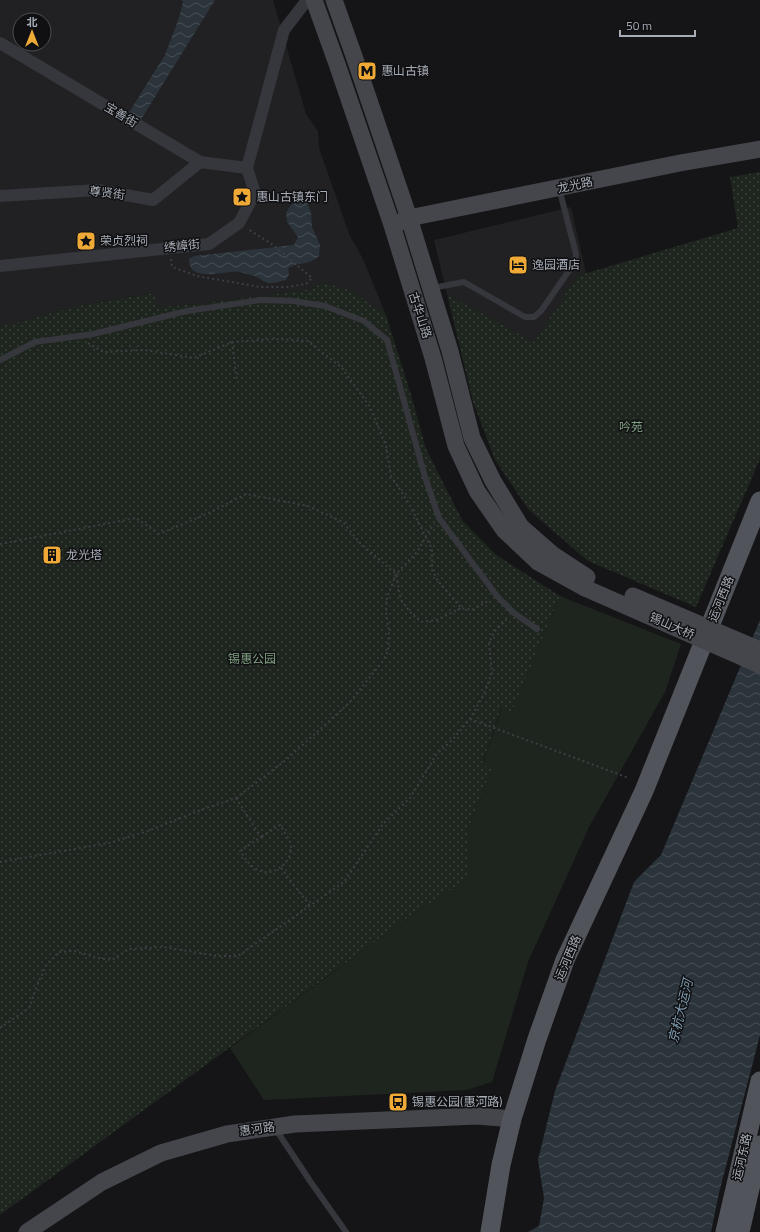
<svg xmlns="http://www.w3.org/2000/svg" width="760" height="1232" font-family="'Titillium Web','Noto Sans SC',sans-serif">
<defs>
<pattern id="park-dots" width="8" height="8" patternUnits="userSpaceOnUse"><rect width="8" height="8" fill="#1d251e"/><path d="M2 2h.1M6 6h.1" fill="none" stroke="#3b423c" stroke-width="1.8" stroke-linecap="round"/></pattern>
<pattern id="water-waves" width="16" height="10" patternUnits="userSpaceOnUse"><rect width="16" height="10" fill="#2c343b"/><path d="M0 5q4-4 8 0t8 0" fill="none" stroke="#484f55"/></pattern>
</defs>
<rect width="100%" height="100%" fill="#151517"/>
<!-- built -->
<g fill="#212124" fill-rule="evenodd">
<path d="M0,0H273L306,114L318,131L319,148L350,236L362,257L386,315L352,291L324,282L312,289L198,304L157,307L152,293L77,306L0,327ZM20,20H44V44H20Z"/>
<path d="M571,207L586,273L577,276L534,342L447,294L434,240Z"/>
</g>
<!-- park -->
<g fill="url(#park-dots)">
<path d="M760,172V459L696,607L588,561L528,509L495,460L473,402L447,294L534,342L577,276L738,228L730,177Z"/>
<path d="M324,282L352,291L386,315L411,395L426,449L462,520L495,554L560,596L512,712L501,709L482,764L492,768L467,832V879L406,919L0,1215V327L77,306L153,293L158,307L198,304L312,289Z"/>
</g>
<!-- garden -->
<path fill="#1d251e" d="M560,596L681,644L665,692L589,827L528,962L492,1082L467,1090L264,1100L230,1048L406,919L467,879V832L492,768L482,765L502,708L512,712Z"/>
<!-- water -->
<g fill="url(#water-waves)">
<path d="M182,0H215L135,129L123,122L165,55L179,18L183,2Z"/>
<path d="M299,200L307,202L311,212L312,227L320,245L319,256C310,265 299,262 288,268L289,274L286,280C280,281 274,284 268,283C264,282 261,279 257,277C252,275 244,273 239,272C224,270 189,284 189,259L194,256L294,245L298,237L287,222L286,213L291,205Z"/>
<path d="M760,620V1035L719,1193L711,1232H528L539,1226L544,1198L538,1160L555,1091L634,882L661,855Z"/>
</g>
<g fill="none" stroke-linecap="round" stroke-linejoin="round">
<!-- path -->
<g stroke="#3c3e43" stroke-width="2" stroke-dasharray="2 3" stroke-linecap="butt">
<path d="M171,259L172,267L197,276L260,287H287L306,284L312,278L273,245L248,229"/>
<path d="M232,342L237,381"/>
<path d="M88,343L103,352L145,350L194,358L232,342L275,339L308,341L342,368L370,407L386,446L391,476L408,502L432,549V570L438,581L461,608L472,610L490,600"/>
<path d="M0,544L136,518L159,534L211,512L246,494L308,506L343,522L359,542L396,574L401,600L411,613L421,622L437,620L461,608"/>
<path d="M470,719L629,778"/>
<path d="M236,798L261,837L240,851C245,858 249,865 256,869C271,879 291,864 291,848C291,840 284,832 280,825L261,837"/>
<path d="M0,862L109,843L148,831L198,811L236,798L286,760L349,703L383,661L388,651L389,631L386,612L387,598L396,574L418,551L426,536L434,524"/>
<path d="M281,868L310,906"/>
<path d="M0,1028L29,1008L38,983L47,964L59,952L75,951L98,958L112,960L129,949L164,947L217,956H238L344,882L383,824L410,798L436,755L453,739L470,719L484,694L492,673L489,643L494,632L508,618"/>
</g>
<!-- lane -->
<g stroke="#36373c" stroke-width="6">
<path d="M432,288L464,282L525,317H534L541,311L575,262L576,254L559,188"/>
<path d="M0,360L35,342L93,334L187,311L261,300L293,301L325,306L364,321L387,340L425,477L439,518L497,596L514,613L537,629"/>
<path d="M275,1128L310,1181L346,1232"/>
</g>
<!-- street -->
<g stroke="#36373c" stroke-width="12">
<path d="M0,43L200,162L247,168"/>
<path d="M0,196L98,190L153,200L200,162"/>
<path d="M0,266L209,244L239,223L255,193L247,168L284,30L307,0"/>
</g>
<!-- secondary -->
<g stroke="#44464c" stroke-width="17">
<path d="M314,0L337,64L392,225L433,358L456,446L477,491L504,530L538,562L585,588"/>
<path d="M334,0L354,56L409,218L450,351L472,438L493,481L521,527L552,554L587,577"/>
<path d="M398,223L409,218L680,163L760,149"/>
<path d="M27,1232L102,1182L161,1153L227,1134L295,1124L477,1116L512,1119"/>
</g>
<!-- primary -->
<g stroke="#52545b" stroke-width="19">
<path d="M490,1232L501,1165L512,1119L537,1039L565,960L644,791L760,501"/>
<path d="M725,1232L760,1081"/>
<path d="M740,1232L760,1145"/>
</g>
<!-- secondary-bridge -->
<g stroke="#44464c" stroke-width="17">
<path d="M585,588L760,665"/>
<path d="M633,596L760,650"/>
</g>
</g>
<!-- icons -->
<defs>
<symbol id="metro-square" viewBox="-11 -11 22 22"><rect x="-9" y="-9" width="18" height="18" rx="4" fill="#eea936" stroke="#101012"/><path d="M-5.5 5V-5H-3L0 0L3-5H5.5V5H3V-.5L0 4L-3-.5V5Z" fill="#111"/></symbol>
<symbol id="sight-square" viewBox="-11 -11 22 22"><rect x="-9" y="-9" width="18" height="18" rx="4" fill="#eea936" stroke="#101012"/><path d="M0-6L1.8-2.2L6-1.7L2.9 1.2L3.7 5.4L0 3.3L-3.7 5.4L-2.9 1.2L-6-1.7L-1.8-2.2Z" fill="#111"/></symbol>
<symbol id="hotel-square" viewBox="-11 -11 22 22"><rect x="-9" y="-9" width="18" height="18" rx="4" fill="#eea936" stroke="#101012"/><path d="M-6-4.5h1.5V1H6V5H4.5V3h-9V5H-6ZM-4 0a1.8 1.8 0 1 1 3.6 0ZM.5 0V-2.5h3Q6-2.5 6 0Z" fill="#111"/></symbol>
<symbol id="building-square" viewBox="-11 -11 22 22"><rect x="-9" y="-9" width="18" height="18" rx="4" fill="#eea936" stroke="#101012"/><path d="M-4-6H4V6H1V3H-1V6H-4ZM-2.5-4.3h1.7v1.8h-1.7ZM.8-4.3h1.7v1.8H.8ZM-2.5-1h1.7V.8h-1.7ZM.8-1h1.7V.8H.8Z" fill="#111"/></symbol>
<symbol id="bus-square" viewBox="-11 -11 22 22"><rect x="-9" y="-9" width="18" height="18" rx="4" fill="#eea936" stroke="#101012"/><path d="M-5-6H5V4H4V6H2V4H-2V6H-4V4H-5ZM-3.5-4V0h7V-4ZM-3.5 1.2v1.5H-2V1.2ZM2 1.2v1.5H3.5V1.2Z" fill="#111"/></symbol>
</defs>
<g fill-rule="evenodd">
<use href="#metro-square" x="356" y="60" width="22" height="22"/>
<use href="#sight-square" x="231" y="186" width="22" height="22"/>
<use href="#sight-square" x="75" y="230" width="22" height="22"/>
<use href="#hotel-square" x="507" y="254" width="22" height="22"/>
<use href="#building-square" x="41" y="544" width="22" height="22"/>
<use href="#bus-square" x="387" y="1091" width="22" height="22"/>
</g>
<g text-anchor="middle" stroke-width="3" stroke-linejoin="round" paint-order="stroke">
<!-- poi labels -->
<g font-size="12" fill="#a7adb7" stroke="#101012" text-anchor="start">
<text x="381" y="75">惠山古镇</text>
<text x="256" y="201">惠山古镇东门</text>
<text x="100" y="245">荣贞烈祠</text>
<text x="532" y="269">逸园酒店</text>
<text x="66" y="559">龙光塔</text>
<text x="412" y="1106">锡惠公园(惠河路)</text>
</g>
<!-- street labels -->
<g font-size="12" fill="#a7adb7" stroke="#101012">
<text transform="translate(121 115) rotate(31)" y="4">宝善街</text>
<text transform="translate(575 185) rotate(-12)" y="4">龙光路</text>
<text transform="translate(107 193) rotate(7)" y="4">尊贤街</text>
<text transform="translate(182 246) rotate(-6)" y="4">绣嶂街</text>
<text transform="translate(420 315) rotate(72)" y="4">古华山路</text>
<text transform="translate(721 599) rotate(-68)" y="4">运河西路</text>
<text transform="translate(672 626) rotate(24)" y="4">锡山大桥</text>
<text transform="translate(568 958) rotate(-67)" y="4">运河西路</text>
<text transform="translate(257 1129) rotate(-8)" y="4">惠河路</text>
<text transform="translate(742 1157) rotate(-77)" y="4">运河东路</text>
</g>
<!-- park labels -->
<g font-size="12" fill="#7fa180" stroke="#101012">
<text x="631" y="431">吟苑</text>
<text x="252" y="663">锡惠公园</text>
</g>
<!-- water labels -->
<g font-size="13" font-style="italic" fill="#7f9cb1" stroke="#101012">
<text transform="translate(680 1011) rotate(-76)" y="5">京杭大运河</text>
</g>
</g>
<!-- north arrow -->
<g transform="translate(32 32)"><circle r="19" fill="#101012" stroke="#4c4f54"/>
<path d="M0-3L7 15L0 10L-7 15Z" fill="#eea936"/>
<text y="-6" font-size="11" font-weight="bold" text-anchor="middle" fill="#a7adb7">北</text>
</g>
<!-- scale -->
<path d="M620 30v6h75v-6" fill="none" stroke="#a7adb7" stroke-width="2"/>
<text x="626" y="30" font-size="12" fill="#a7adb7" stroke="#101012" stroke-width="3" paint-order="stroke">50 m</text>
</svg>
